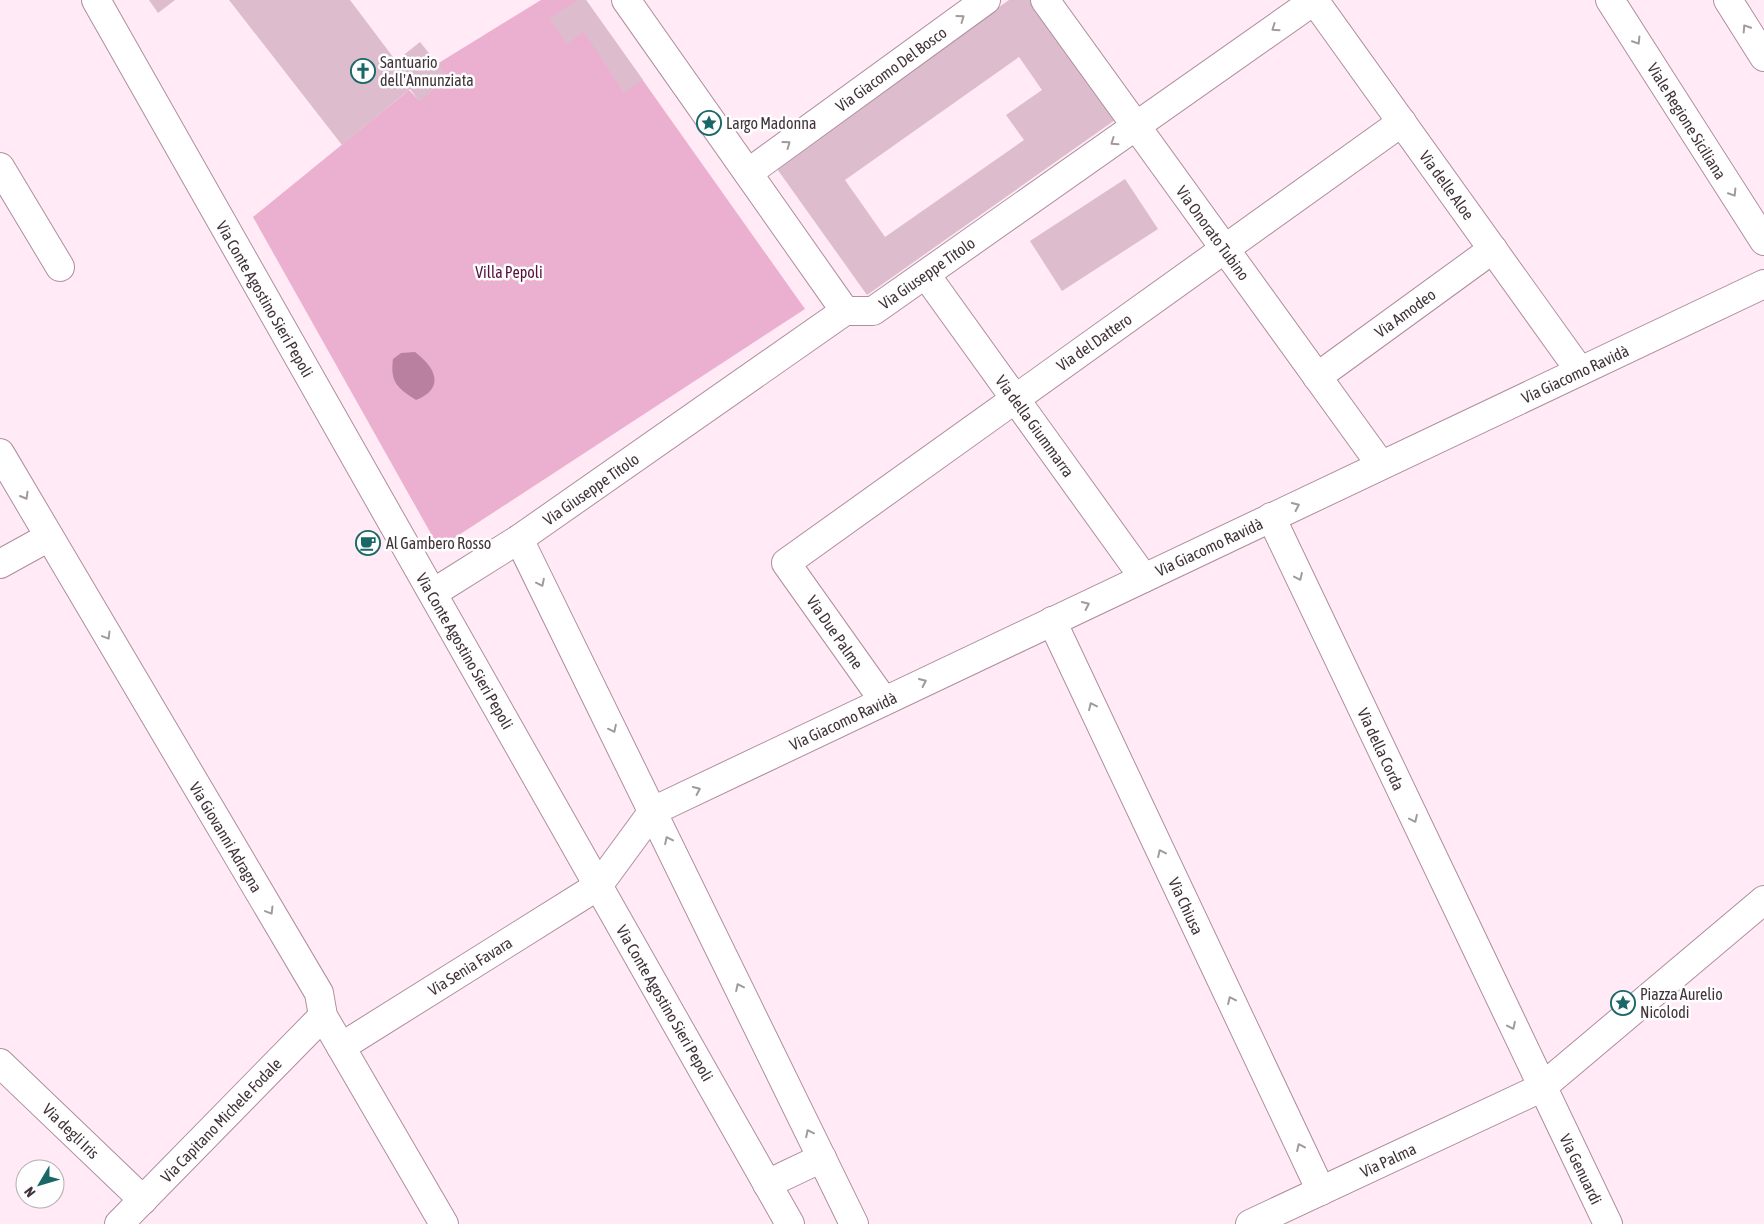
<svg xmlns="http://www.w3.org/2000/svg" width="1764" height="1224" font-family="'Asap Condensed',sans-serif">
<rect width="100%" height="100%" fill="#ffeaf5"/>
<!-- green -->
<path fill="#ebb0d0" d="M541,0H586L805,309L439,548L253,217L409,90L420,101L437,64Z"/>
<!-- water -->
<path fill="#ba80a0" d="M415,352C435,367 446,388 416,400C397,388 390,382 393,359L401,353Z"/>
<!-- building -->
<g fill="#ddbccd" fill-rule="evenodd">
<path d="M149,0H175L158,13Z"/>
<path d="M229,0H350L396,61L420,42L448,77L420,102L410,89L342,145Z"/>
<path d="M577,0H586L643,80L624,93L584,32L567,44L549,18Z"/>
<path d="M1009,0H1031L1115,120L867,295L775,166ZM1019,57L1042,90L1006,115L1024,140L885,237L845,180Z"/>
<path d="M1125,179L1158,229L1062,291L1030,241Z"/>
</g>
<g fill="none" stroke-linecap="round" stroke-linejoin="round">
<defs>
<g id="minor">
<path d="M626,0L845,311"/>
<path d="M1045,0L1381,465"/>
<path d="M1314,0L1580,371"/>
<path d="M1610,0L1764,241"/>
<path d="M1728,0L1764,57"/>
<path d="M0,167L60,267"/>
<path d="M748,173L986,0"/>
<path d="M926,275L1144,578"/>
<path d="M1317,377L1493,249"/>
<path d="M0,453L319,993L323,1016L444,1224"/>
<path d="M1271,517L1608,1224"/>
<path d="M519,539L854,1224"/>
<path d="M0,564L49,537"/>
<path d="M433,593L519,539L845,311H873L1315,0"/>
<path d="M1052,621L1321,1191"/>
<path d="M884,701L786,563L1402,122"/>
<path d="M341,1047L598,886L653,811L1764,284"/>
<path d="M0,1063L143,1200"/>
<path d="M767,1184L822,1158"/>
<path d="M119,1224L323,1016"/>
<path d="M1250,1224L1541,1088L1764,900"/>
</g>
<path id="major" d="M96,0L790,1224"/>
</defs>
<!-- minor casing -->
<use href="#minor" stroke="#ae8e9f" stroke-width="30"/>
<!-- major casing -->
<use href="#major" stroke="#ae8e9f" stroke-width="30"/>
<!-- minor -->
<use href="#minor" stroke="#fff" stroke-width="28"/>
<!-- major -->
<use href="#major" stroke="#fff" stroke-width="28"/>
</g>
<!-- one-way arrows -->
<defs><path id="oneway-chevron" d="M-2-3.5L2.5 0L-2 3.5" fill="none" stroke-width="1.6" stroke-linecap="round" stroke-linejoin="round" transform="scale(1.25)"/></defs>
<g stroke="#a09a9d">
<use href="#oneway-chevron" transform="translate(961 18) rotate(-36)"/>
<use href="#oneway-chevron" transform="translate(1275 28) rotate(145)"/>
<use href="#oneway-chevron" transform="translate(1746 28) rotate(-123)"/>
<use href="#oneway-chevron" transform="translate(1637 41) rotate(58)"/>
<use href="#oneway-chevron" transform="translate(1114 142) rotate(145)"/>
<use href="#oneway-chevron" transform="translate(787 144) rotate(-36)"/>
<use href="#oneway-chevron" transform="translate(1733 193) rotate(58)"/>
<use href="#oneway-chevron" transform="translate(25 496) rotate(60)"/>
<use href="#oneway-chevron" transform="translate(1296 506) rotate(-25)"/>
<use href="#oneway-chevron" transform="translate(1299 577) rotate(65)"/>
<use href="#oneway-chevron" transform="translate(541 583) rotate(64)"/>
<use href="#oneway-chevron" transform="translate(1086 605) rotate(-25)"/>
<use href="#oneway-chevron" transform="translate(107 636) rotate(59)"/>
<use href="#oneway-chevron" transform="translate(923 682) rotate(-25)"/>
<use href="#oneway-chevron" transform="translate(1092 706) rotate(-115)"/>
<use href="#oneway-chevron" transform="translate(613 729) rotate(64)"/>
<use href="#oneway-chevron" transform="translate(697 790) rotate(-25)"/>
<use href="#oneway-chevron" transform="translate(1414 819) rotate(65)"/>
<use href="#oneway-chevron" transform="translate(668 840) rotate(-116)"/>
<use href="#oneway-chevron" transform="translate(1161 853) rotate(-115)"/>
<use href="#oneway-chevron" transform="translate(270 911) rotate(59)"/>
<use href="#oneway-chevron" transform="translate(739 987) rotate(-116)"/>
<use href="#oneway-chevron" transform="translate(1231 1000) rotate(-115)"/>
<use href="#oneway-chevron" transform="translate(1512 1026) rotate(65)"/>
<use href="#oneway-chevron" transform="translate(809 1133) rotate(-116)"/>
<use href="#oneway-chevron" transform="translate(1300 1147) rotate(-115)"/>
</g>
<!-- icons -->
<defs>
<symbol id="church-ring" viewBox="-11 -11 22 22"><circle r="9.5" fill="#fefefe" stroke="#196767" stroke-width="1.5"/><path d="M-1.2-6h2.4v3.5h3.3v2.4h-3.3V6h-2.4V-.1h-3.3v-2.4h3.3Z" fill="#196767"/></symbol>
<symbol id="sight-ring" viewBox="-11 -11 22 22"><circle r="9.5" fill="#fefefe" stroke="#196767" stroke-width="1.5"/><path d="M0-6L1.8-2.2L6-1.7L2.9 1.2L3.7 5.4L0 3.3L-3.7 5.4L-2.9 1.2L-6-1.7L-1.8-2.2Z" fill="#196767"/></symbol>
<symbol id="cafe-ring" viewBox="-11 -11 22 22"><circle r="9.5" fill="#fefefe" stroke="#196767" stroke-width="1.5"/><path d="M-5.5-4.5H6V0H3Q3 3.5 0 3.5H-2.5Q-5.5 3.5-5.5 0ZM3-3.2v2h1.7v-2ZM-6 4.5H4V6H-6Z" fill="#196767"/></symbol>
</defs>
<g fill-rule="evenodd">
<use href="#church-ring" x="349" y="57" width="28" height="28"/>
<use href="#sight-ring" x="695" y="109" width="28" height="28"/>
<use href="#cafe-ring" x="354" y="529" width="28" height="28"/>
<use href="#sight-ring" x="1609" y="989" width="28" height="28"/>
</g>
<g text-anchor="middle" stroke-width="5" stroke-linejoin="round" paint-order="stroke">
<!-- poi labels -->
<g font-size="16" fill="#41343b" stroke="#fefefe" text-anchor="start">
<text x="380" y="68">Santuario<tspan x="380" dy="18">dell'Annunziata</tspan></text>
<text x="726" y="129">Largo Madonna</text>
<text x="386" y="549">Al Gambero Rosso</text>
<text x="1640" y="1000">Piazza Aurelio<tspan x="1640" dy="18">Nicolodi</tspan></text>
</g>
<!-- street labels -->
<g font-size="16" fill="#41343b" stroke="#fefefe">
<text transform="translate(891 69) rotate(-36)" y="6">Via Giacomo Del Bosco</text>
<text transform="translate(1687 121) rotate(58)" y="6">Viale Regione Siciliana</text>
<text transform="translate(1447 185) rotate(54)" y="6">Via delle Aloe</text>
<text transform="translate(1213 233) rotate(54)" y="6">Via Onorato Tubino</text>
<text transform="translate(927 273) rotate(-35)" y="6">Via Giuseppe Titolo</text>
<text transform="translate(265 299) rotate(60)" y="6">Via Conte Agostino Sieri Pepoli</text>
<text transform="translate(1405 313) rotate(-36)" y="6">Via Amodeo</text>
<text transform="translate(1094 342) rotate(-35)" y="6">Via del Dattero</text>
<text transform="translate(1575 374) rotate(-25)" y="6">Via Giacomo Ravidà</text>
<text transform="translate(1035 426) rotate(54)" y="6">Via della Giummarra</text>
<text transform="translate(591 489) rotate(-35)" y="6">Via Giuseppe Titolo</text>
<text transform="translate(1209 547) rotate(-25)" y="6">Via Giacomo Ravidà</text>
<text transform="translate(835 632) rotate(55)" y="6">Via Due Palme</text>
<text transform="translate(465 651) rotate(60)" y="6">Via Conte Agostino Sieri Pepoli</text>
<text transform="translate(843 721) rotate(-25)" y="6">Via Giacomo Ravidà</text>
<text transform="translate(1381 749) rotate(65)" y="6">Via della Corda</text>
<text transform="translate(226 837) rotate(59)" y="6">Via Giovanni Adragna</text>
<text transform="translate(1186 906) rotate(65)" y="6">Via Chiusa</text>
<text transform="translate(470 966) rotate(-32)" y="6">Via Senia Favara</text>
<text transform="translate(665 1003) rotate(60)" y="6">Via Conte Agostino Sieri Pepoli</text>
<text transform="translate(221 1120) rotate(-46)" y="6">Via Capitano Michele Fodale</text>
<text transform="translate(71 1131) rotate(44)" y="6">Via degli Iris</text>
<text transform="translate(1388 1160) rotate(-25)" y="6">Via Palma</text>
<text transform="translate(1581 1169) rotate(64)" y="6">Via Genuardi</text>
</g>
<!-- park labels -->
<g font-size="16" fill="#56113f" stroke="#fefefe">
<text x="509" y="278">Villa Pepoli</text>
</g>
</g>
<!-- north arrow -->
<g transform="translate(40 1184) rotate(232)"><circle r="24" fill="#fefefe" stroke="#b2adb0"/>
<path d="M0-4L9 19L0 12L-9 19Z" fill="#196767"/>
<text y="-8" font-size="14" font-weight="bold" text-anchor="middle" fill="#41343b">N</text>
</g>
</svg>
